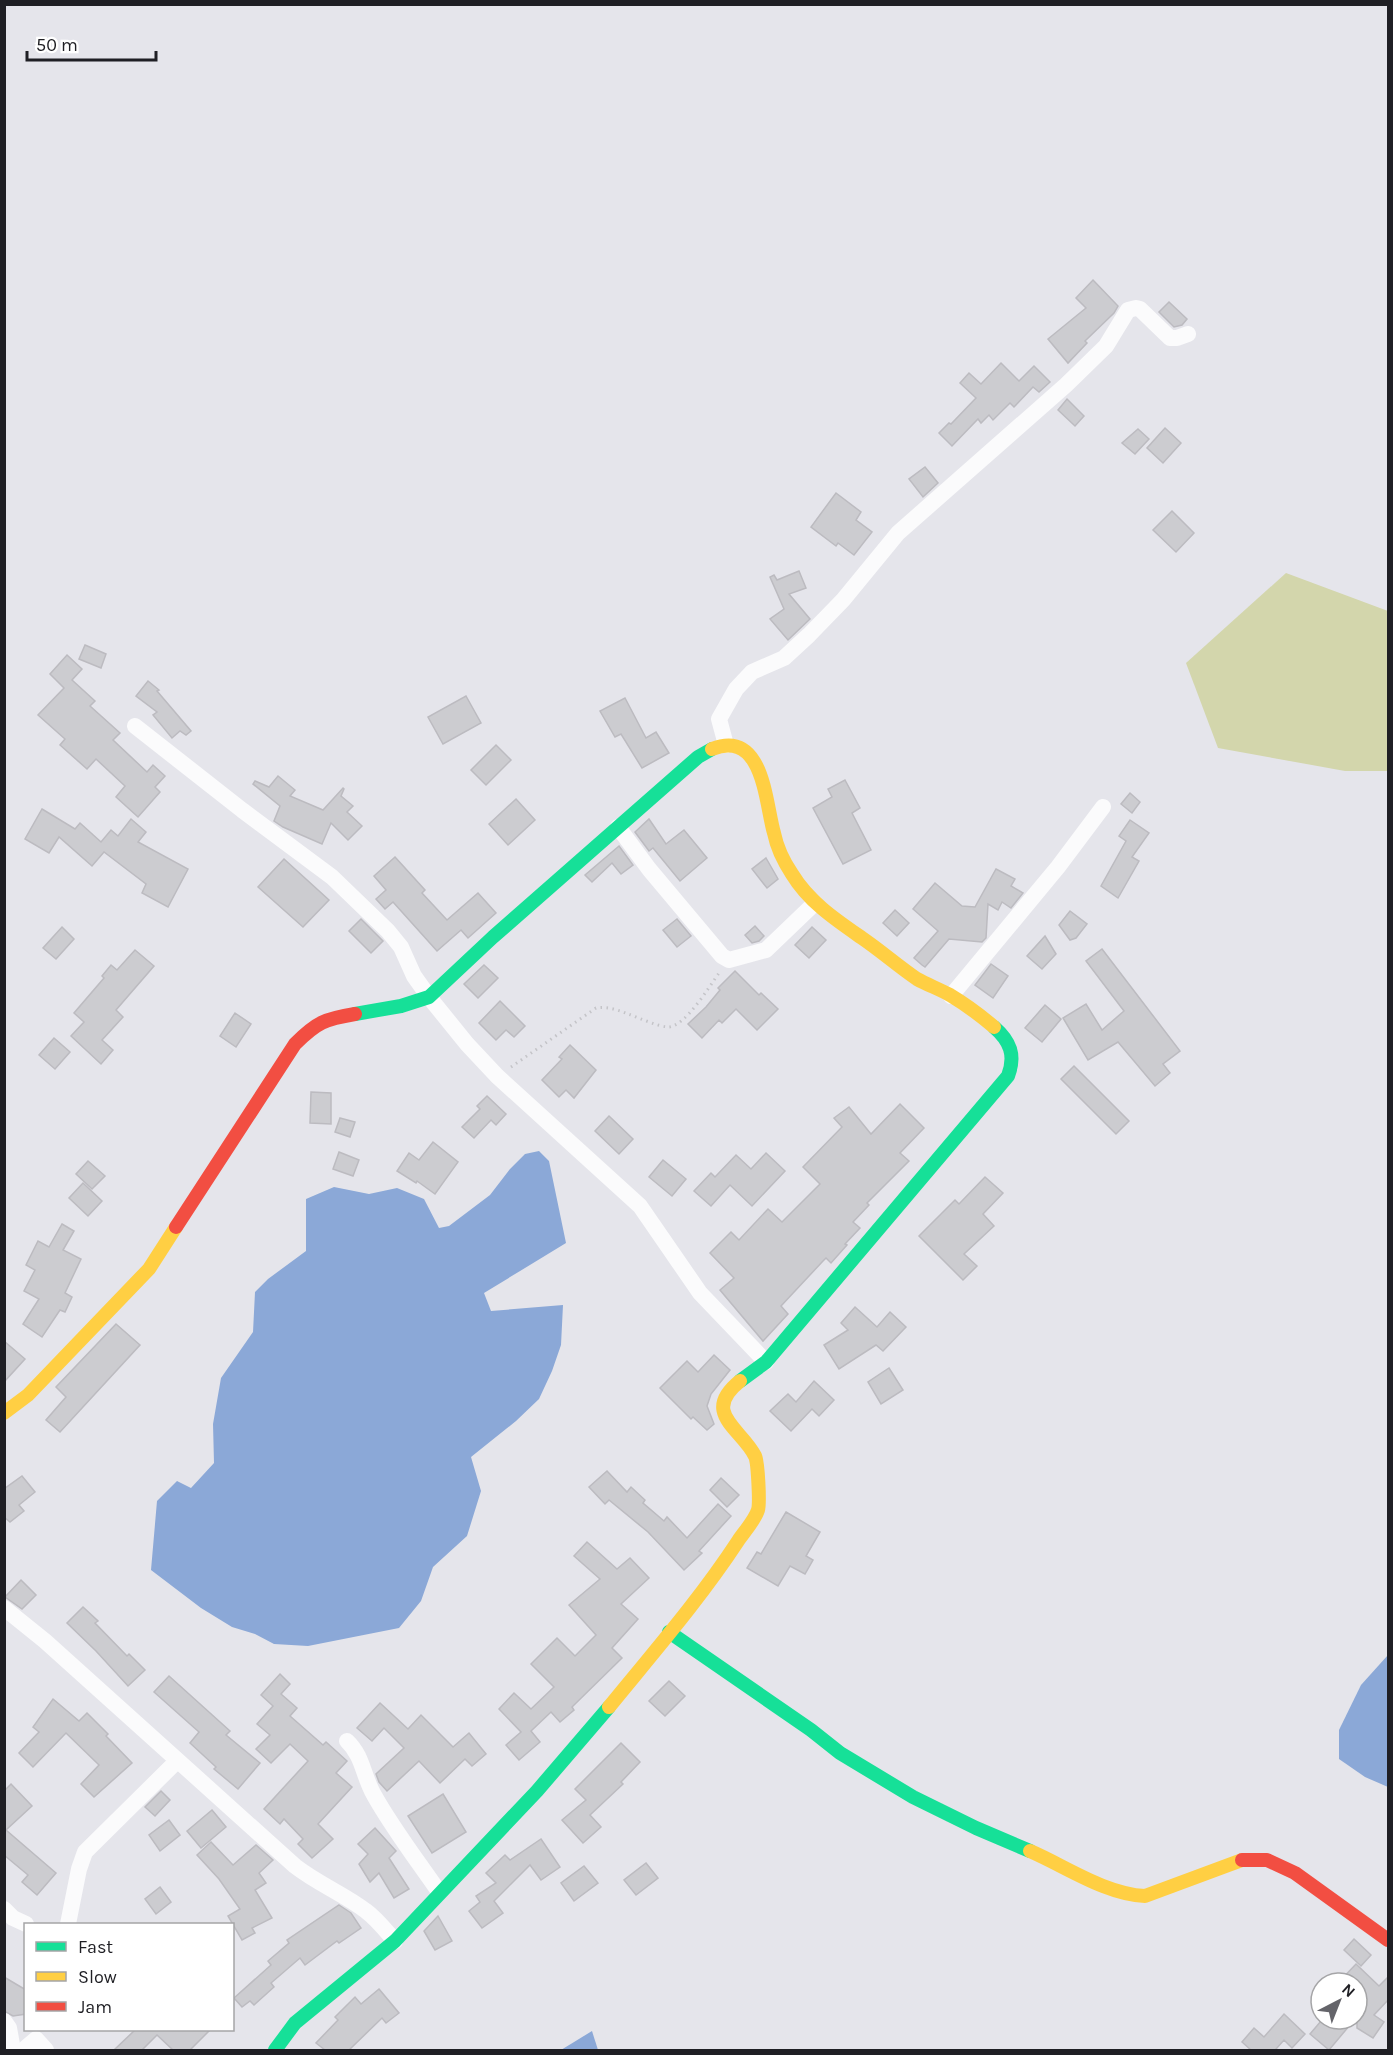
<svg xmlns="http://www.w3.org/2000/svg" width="1393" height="2055" font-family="Karla,sans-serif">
<rect width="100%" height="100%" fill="#e5e5eb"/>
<!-- green -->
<path fill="#d3d6ac" d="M1286,573L1388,611V771H1345L1218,748L1186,663Z"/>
<!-- water -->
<g fill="#8ba8d7">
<path d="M539,1151L549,1161L566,1243L484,1293L491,1311L563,1305L561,1345L552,1371L539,1399L516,1421L471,1457L481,1491L467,1536L433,1567L421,1601L399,1628L308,1646L274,1644L255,1634L232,1627L201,1608L151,1570L157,1501L177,1481L191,1488L214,1463L213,1424L221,1378L253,1332L255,1292L268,1279L306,1251V1199L334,1187L369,1194L397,1188L424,1199L439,1228L449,1226L490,1195L510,1169L525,1154Z"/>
<path d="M1388,1655V1787L1365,1777L1339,1759V1730L1361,1685Z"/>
<path d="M592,2031L598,2050H561Z"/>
</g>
<!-- building -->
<g fill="#ccccd0" stroke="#bcbbc0" stroke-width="1.5">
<path d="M1093,280L1118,306L1114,313L1085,341L1087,343L1068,363L1048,339L1086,308L1076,298Z"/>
<path d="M1169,302L1187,319L1182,325L1174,327L1159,312Z"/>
<path d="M1001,363L1019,381L1034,366L1050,382L1039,392L1033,387L1014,407L1010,403L993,420L989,415L981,423L978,419L952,446L939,433L949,423L951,424L976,398L960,383L969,373L981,384Z"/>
<path d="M1067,399L1084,416L1075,426L1058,410Z"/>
<path d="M1165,428L1181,443L1163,463L1147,448Z"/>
<path d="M1138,429L1149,439L1135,454L1122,443Z"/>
<path d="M925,467L938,483L923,497L909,479Z"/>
<path d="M836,493L861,512L856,520L872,532L854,555L838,543L836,546L811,527Z"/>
<path d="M1172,511L1194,533L1176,552L1153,530Z"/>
<path d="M799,571L806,588L789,594L810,619L788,640L770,619L784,609L770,577L774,575L777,580Z"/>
<path d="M85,645L106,654L101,668L79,659Z"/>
<path d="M67,655L82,669L72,680L95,701L90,706L120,733L113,740L147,772L153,765L165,776L155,787L160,792L138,817L116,797L125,786L96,759L87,769L60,745L65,739L38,715L64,688L50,674Z"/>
<path d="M148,681L159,690L157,691L191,731L186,735L180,731L172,738L153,715L157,712L136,696Z"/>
<path d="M466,696L481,723L443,744L428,717Z"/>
<path d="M625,698L646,738L656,732L669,753L642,768L621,734L615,737L600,711Z"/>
<path d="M496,745L511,760L486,785L471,770Z"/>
<path d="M278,776L295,790L290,796L323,810L343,788L344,789L341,796L353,806L347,812L362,826L348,840L331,823L322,844L283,827L274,821L280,806L253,784L255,781L269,787Z"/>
<path d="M845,780L860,808L852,813L871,850L843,864L813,808L832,797L828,789Z"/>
<path d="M1130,793L1140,802L1132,813L1121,804Z"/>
<path d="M516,799L535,820L508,845L489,824Z"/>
<path d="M42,809L75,829L80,823L101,842L111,830L118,836L131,819L146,832L138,842L188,869L168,907L142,893L146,884L104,852L92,866L59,837L49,853L25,839Z"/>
<path d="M649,819L666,844L684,830L707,858L680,881L653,848L649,851L635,832Z"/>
<path d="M1130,820L1149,833L1132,857L1139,861L1118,898L1101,886L1126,841L1119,836Z"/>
<path d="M619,846L633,865L621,874L612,863L592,882L585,875Z"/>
<path d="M395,857L425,890L422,893L447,920L478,893L496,913L468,938L461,930L437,951L393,902L385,909L376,899L386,890L374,876Z"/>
<path d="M766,858L778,879L767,888L752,869Z"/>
<path d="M284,859L329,900L303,927L258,887Z"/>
<path d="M996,869L1015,879L1011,886L1023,893L1011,908L1002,902L998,910L988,904L986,938L982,942L949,939L925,967L922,965L914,958L938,931L913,909L935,883L962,906L975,907Z"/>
<path d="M895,910L909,923L897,936L883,923Z"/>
<path d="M1070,911L1087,924L1076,938L1070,940L1059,925Z"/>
<path d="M361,919L383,941L371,953L349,931Z"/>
<path d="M677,919L691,936L677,947L663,930Z"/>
<path d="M755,926L764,936L759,941L752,943L745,935Z"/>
<path d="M62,927L74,939L56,959L43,948Z"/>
<path d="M812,927L826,940L809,958L795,945Z"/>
<path d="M1045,936L1056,954L1042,969L1027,956Z"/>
<path d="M1102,949L1180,1051L1163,1064L1170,1073L1155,1086L1118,1042L1088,1060L1063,1018L1086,1004L1102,1030L1124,1011L1086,961Z"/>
<path d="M135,950L154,966L116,1010L123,1017L102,1040L113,1050L101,1064L71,1036L84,1022L74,1013L104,978L102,976L111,965L117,970Z"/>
<path d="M991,964L1008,976L993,998L975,985Z"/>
<path d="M484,965L498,978L478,998L464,984Z"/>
<path d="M735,971L759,995L761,993L778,1009L757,1030L736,1009L722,1023L719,1020L702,1038L688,1024L706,1007L720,990L718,988Z"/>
<path d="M500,1001L525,1026L514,1037L506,1030L496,1040L479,1023Z"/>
<path d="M1045,1005L1061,1019L1042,1042L1025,1028Z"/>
<path d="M235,1013L251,1024L236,1047L220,1036Z"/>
<path d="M54,1038L70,1052L55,1069L39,1055Z"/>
<path d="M570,1045L596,1070L574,1098L566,1090L559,1097L542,1080L562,1059L559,1057Z"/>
<path d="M1074,1066L1129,1121L1116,1134L1061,1079Z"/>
<path d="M311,1092L331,1093V1124L310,1123Z"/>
<path d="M487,1096L506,1114L496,1125L491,1120L474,1138L462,1127L480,1109L477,1106Z"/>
<path d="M900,1104L924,1128L900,1153L909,1161L867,1203L869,1205L853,1222L860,1228L845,1244L847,1245L831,1263L826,1258L823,1261L781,1306L788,1314L763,1341L720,1290L734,1278L710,1253L731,1232L739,1240L768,1209L782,1222L820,1184L803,1167L842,1127L834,1118L849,1107L871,1134Z"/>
<path d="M609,1116L633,1139L619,1154L595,1131Z"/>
<path d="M340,1118L355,1122L350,1137L335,1132Z"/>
<path d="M433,1142L458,1162L435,1194L417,1181L416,1183L397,1171L409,1153L419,1160Z"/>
<path d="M339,1152L359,1160L353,1176L333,1169Z"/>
<path d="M766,1153L785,1171L752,1206L730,1185L711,1206L694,1191L711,1173L715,1177L736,1155L751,1169Z"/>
<path d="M663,1160L686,1179L672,1196L649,1177Z"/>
<path d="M88,1161L105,1176L92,1189L76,1174Z"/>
<path d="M985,1177L1003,1193L983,1214L994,1226L964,1254L977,1266L963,1280L919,1236L955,1200L959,1204Z"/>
<path d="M83,1183L102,1201L88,1216L69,1198Z"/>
<path d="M62,1224L74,1231L63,1250L81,1259L65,1293L72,1297L65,1312L60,1310L42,1337L23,1324L39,1299L24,1291L35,1270L26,1265L38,1241L49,1247Z"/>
<path d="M855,1307L877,1327L890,1312L906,1327L883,1351L876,1345L839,1369L824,1345L848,1330L841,1323Z"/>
<path d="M116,1324L140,1345L60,1432L46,1420L66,1397L56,1387Z"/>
<path d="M4,1341L25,1359L4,1382Z"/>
<path d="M714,1355L730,1370L711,1394L707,1406L714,1424L707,1430L693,1417L691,1419L660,1388L687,1361L698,1372Z"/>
<path d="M889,1368L903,1390L881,1404L868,1382Z"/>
<path d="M814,1381L834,1400L819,1416L812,1409L791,1431L770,1411L788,1394L796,1402Z"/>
<path d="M607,1471L627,1492L631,1487L645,1500L643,1503L664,1521L667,1517L687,1538L718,1504L731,1516L699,1551L702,1553L684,1570L648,1532L609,1500L605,1504L589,1487Z"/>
<path d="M22,1476L35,1492L19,1505L24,1511L10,1522L4,1517V1489Z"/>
<path d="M721,1478L739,1495L727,1507L710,1490Z"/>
<path d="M786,1512L820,1532L806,1556L813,1560L805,1574L790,1566L778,1586L747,1568L757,1552L761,1554Z"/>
<path d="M587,1542L617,1569L630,1558L649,1578L621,1604L638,1619L612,1648L622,1658L572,1707L574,1710L560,1722L551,1712L531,1731L540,1742L519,1760L506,1745L521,1732L499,1709L514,1693L531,1709L554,1687L531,1664L557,1638L575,1656L596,1635L569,1605L600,1579L574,1556Z"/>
<path d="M21,1580L36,1595L22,1609L5,1597Z"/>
<path d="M83,1607L98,1621L95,1623L127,1656L129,1654L145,1670L128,1686L96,1651L67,1623Z"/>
<path d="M280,1674L290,1684L281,1694L297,1708L290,1716L323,1745L326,1742L347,1761L336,1773L352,1787L318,1824L333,1839L312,1858L298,1844L303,1839L284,1819L280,1824L264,1809L308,1761L290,1744L271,1763L256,1749L270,1735L257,1724L273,1706L261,1695Z"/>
<path d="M169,1676L230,1731L226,1735L260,1763L238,1789L214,1769L216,1767L190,1743L199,1732L154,1692Z"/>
<path d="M669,1681L685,1696L665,1716L649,1701Z"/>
<path d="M53,1699L79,1721L87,1713L108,1734L106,1736L132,1763L94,1797L81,1784L99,1765L66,1733L33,1767L19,1753L39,1732L33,1727Z"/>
<path d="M380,1703L408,1729L421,1715L453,1747L469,1733L486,1754L472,1766L465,1759L440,1783L419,1761L387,1791L379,1782L376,1774L404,1748L384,1728L372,1741L357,1728Z"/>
<path d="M621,1743L640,1762L621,1782L623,1784L590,1815L601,1827L583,1843L562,1820L586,1800L575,1789Z"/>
<path d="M11,1784L32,1806L6,1830L56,1873L37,1895L22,1882L28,1875L4,1855V1791Z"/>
<path d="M161,1791L170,1800L155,1816L145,1807Z"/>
<path d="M443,1794L466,1832L432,1853L408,1816Z"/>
<path d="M212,1810L226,1827L201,1848L187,1831Z"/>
<path d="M169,1820L180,1835L160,1851L149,1835Z"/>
<path d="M375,1828L396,1851L389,1858L409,1889L394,1898L379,1873L370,1882L359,1864L368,1854L358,1844Z"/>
<path d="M541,1839L560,1867L541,1880L530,1865L494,1901L503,1913L482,1928L469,1911L480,1902L476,1896L496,1883L486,1873L505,1855L510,1860Z"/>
<path d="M211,1842L233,1865L256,1845L273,1860L259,1873L266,1883L255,1890L272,1918L252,1928L255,1933L242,1940L228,1916L240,1909L219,1879L197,1855Z"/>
<path d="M646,1863L658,1878L636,1895L624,1880Z"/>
<path d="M584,1866L598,1883L574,1901L561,1883Z"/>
<path d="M160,1887L171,1902L156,1914L145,1899Z"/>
<path d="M339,1905L351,1913L361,1928L339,1943L337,1941L305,1965L300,1958L271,1983L274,1987L254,2005L250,2001L242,2007L234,1998L271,1965L268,1961L289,1943L287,1940Z"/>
<path d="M438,1916L452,1941L435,1950L424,1931Z"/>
<path d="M1354,1939L1371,1955L1361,1966L1344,1950Z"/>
<path d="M1356,1964L1379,1986L1389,1976V1999L1374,2015L1384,2022L1373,2038L1357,2028V1983H1338Z"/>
<path d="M4,1977L26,1990V2014L13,2016L4,2011Z"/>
<path d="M379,1989L399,2013L386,2023L382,2018L349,2050H325L316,2043L338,2020L335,2017L355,1997L361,2004Z"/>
<path d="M1284,2014L1305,2034L1292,2048L1284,2040L1276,2049L1278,2050H1251L1242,2042L1254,2028L1264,2037Z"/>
<path d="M1334,2019H1355L1329,2050L1310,2034L1321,2021L1328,2026Z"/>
<path d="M135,2030H210L190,2050H173L157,2035L142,2050H114Z"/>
</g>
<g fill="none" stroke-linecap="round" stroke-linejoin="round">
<!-- path -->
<path stroke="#c4c4c8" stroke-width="3" stroke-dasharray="1.5 4.5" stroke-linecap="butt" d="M511,1067L596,1008C607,1006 618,1010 628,1014C640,1018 656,1026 668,1027C685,1027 709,987 719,973"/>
<!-- street -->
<g stroke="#fbfbfc" stroke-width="16">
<path d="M135,726L242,810L332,877L388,931L401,947L414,976L429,997L467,1044L497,1076L640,1206L700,1293L766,1362"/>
<path d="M726,745L719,719L736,689L752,672L784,658L809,635L843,600L898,533L1066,385L1106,346L1128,310L1136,308L1140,309L1170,338H1177L1188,334"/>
<path d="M618,827L649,869L722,956L729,960L766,950L815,903"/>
<path d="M951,996L1058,867L1103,807"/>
<path d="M4,1608L45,1641L295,1866C318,1884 344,1894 366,1911C377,1919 386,1931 395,1941"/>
<path d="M347,1741C363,1756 363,1776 374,1795C393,1829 417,1860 439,1892"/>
<path d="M4,1909L13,1918L26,1924"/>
<path d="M68,1924L79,1869L85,1852L177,1761"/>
<path d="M4,2021L9,2028L13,2050"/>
<path d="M23,2050L36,2039L46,2050"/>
</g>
<!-- fast -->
<g stroke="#16e098" stroke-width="14">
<path d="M355,1014L401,1006L429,997L493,937L698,757L712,749"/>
<path d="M740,1381L766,1362L1008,1076C1016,1055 1010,1041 994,1027"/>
<path d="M669,1632L811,1730L840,1753L913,1797L976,1828L1030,1851"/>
<path d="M275,2050L295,2023L395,1941L537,1791L609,1707"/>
</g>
<!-- slow -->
<g stroke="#ffcf43" stroke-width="14">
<path d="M712,749C764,729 765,802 774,833C777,848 784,862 792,874C809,902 836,920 862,938C881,951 898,966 917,979C928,985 939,989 950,995C965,1004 980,1015 994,1027"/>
<path d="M4,1413L28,1395L149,1269L176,1227"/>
<path d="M609,1707C653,1653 700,1599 738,1541C744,1532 755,1520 758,1510C760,1503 758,1462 755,1456C742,1429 700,1413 740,1381"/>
<path d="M1030,1851C1067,1867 1105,1894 1145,1896L1242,1860"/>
</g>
<!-- jam -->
<g stroke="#f24e42" stroke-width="14">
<path d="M176,1227L295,1044C317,1022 325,1019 355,1014"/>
<path d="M1242,1860H1267L1295,1873L1388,1940"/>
</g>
</g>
<!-- border -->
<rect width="1393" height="2055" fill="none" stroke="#1f1f24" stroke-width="12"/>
<!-- legend -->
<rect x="24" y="1923" width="210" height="108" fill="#ffffff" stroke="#a5a5a7" stroke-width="1.5"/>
<rect x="36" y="1942" width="30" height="9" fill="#16e098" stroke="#a5a5a7" stroke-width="1.5"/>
<text x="78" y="1953" font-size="18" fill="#1f1f24">Fast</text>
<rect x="36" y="1972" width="30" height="9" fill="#ffcf43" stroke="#a5a5a7" stroke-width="1.5"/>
<text x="78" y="1983" font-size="18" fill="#1f1f24">Slow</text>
<rect x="36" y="2002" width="30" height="9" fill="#f24e42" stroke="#a5a5a7" stroke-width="1.5"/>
<text x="78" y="2013" font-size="18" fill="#1f1f24">Jam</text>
<!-- north arrow -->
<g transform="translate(1339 2001) rotate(42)"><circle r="28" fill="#ffffff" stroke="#a5a5a7" stroke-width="1.5"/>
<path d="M0-4.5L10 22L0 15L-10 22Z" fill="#64646a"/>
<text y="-9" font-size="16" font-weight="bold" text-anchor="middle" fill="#1f1f24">N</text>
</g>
<!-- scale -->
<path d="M27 51v9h129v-9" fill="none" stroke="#1f1f24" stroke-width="3"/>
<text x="36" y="51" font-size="18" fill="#1f1f24" stroke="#ffffff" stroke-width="4.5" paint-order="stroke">50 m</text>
</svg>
